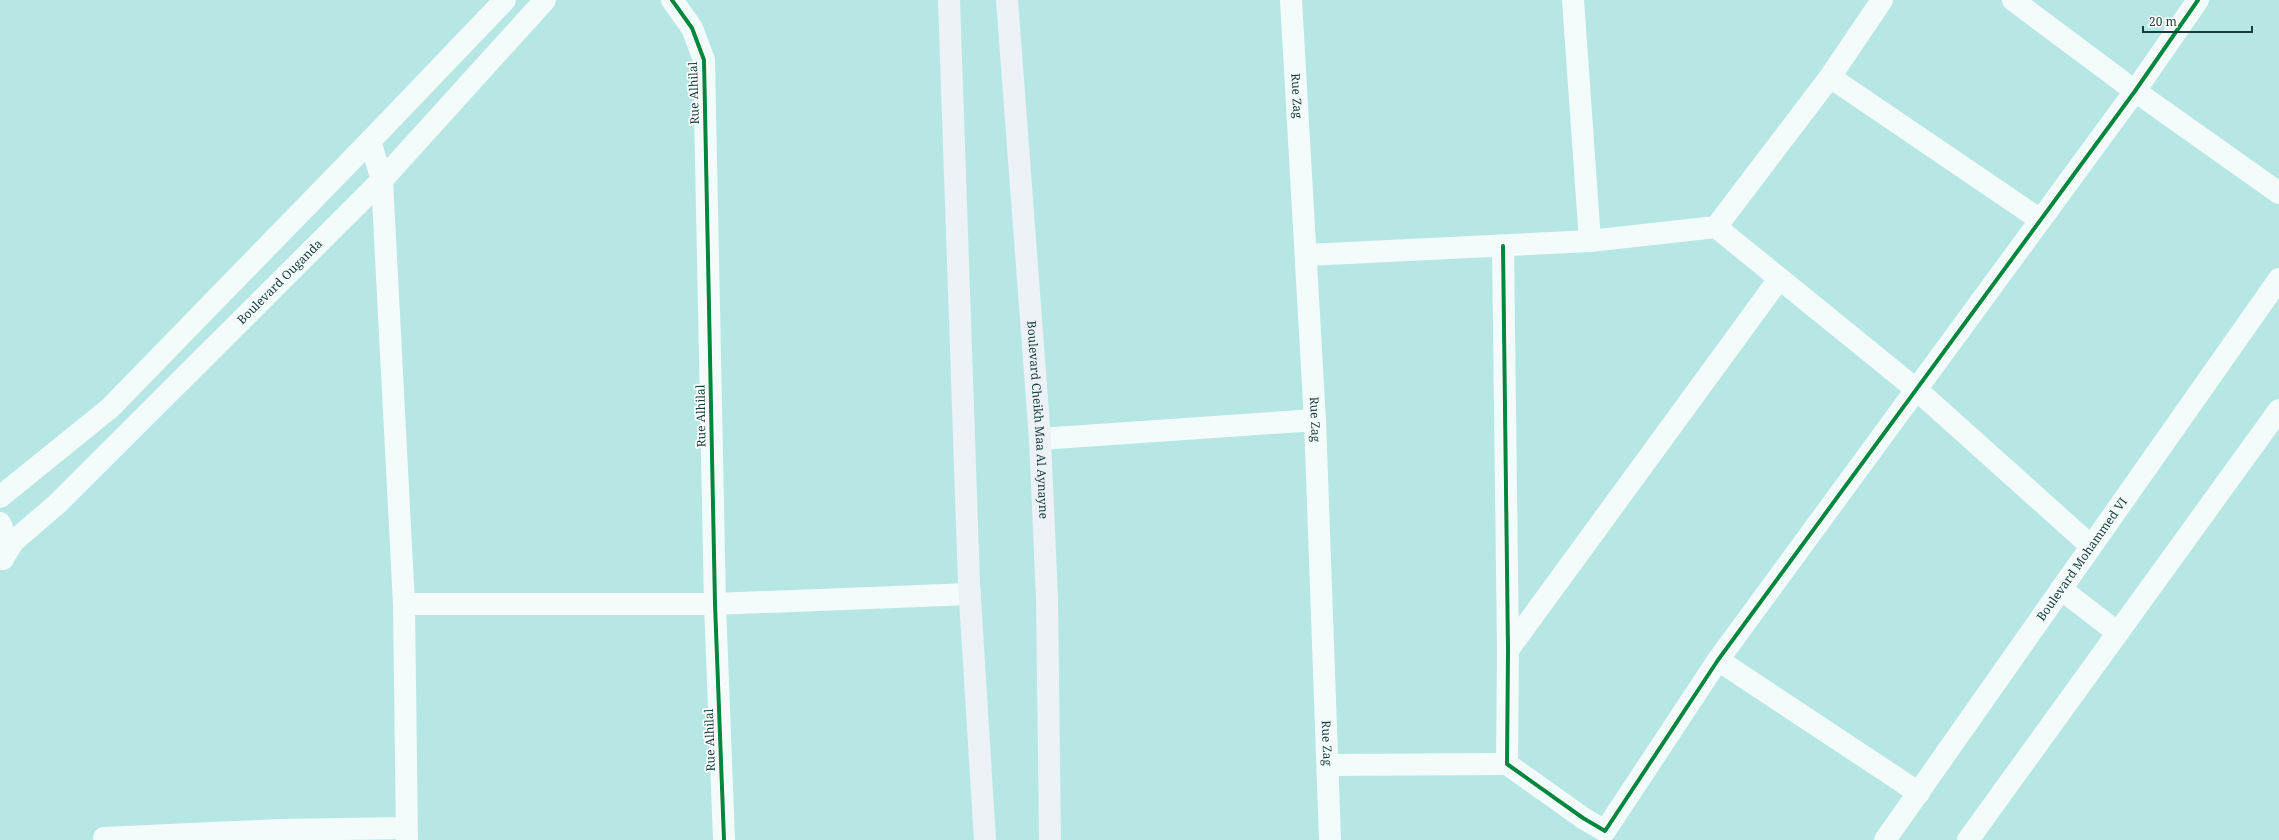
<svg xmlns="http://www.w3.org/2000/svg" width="2279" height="840" font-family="'Noto Serif',serif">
<rect width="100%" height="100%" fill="#b6e7e5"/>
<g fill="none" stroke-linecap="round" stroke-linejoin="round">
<!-- minor -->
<g stroke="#f4fbfb" stroke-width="22">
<path d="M672,0L692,28L704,60L715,604L724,840"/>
<path id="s1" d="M1291,0L1315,420L1330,840"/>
<path d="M1573,0L1590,241"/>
<path d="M2013,0L2135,91L2279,193"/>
<path d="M1830,77L2039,219"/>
<path d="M370,141L382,180L404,604L407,840"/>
<path d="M1716,227L1917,390L2091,546"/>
<path d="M1503,246L1508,650L1507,764L1583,818L1605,831L1718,660L2135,91L2198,0"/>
<path d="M1307,255L1590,241L1716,227L1830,77L1882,0"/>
<path d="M1040,439L1315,420"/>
<path d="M0,497L110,408L370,141L505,0"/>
<path d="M0,523L6,537L3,559"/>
<path id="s2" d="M5,555L14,541L57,504L382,180L545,0"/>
<path d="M2061,589L2118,633"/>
<path d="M404,604H715L970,594"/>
<path d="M1508,650L1779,279"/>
<path d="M1718,660L1919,793"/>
<path d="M1328,765L1507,764"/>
<path d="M104,838L279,830L406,828"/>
<path id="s3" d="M1885,840L2279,279"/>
<path d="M1968,840L2279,410"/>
</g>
<!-- major -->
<g stroke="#edf2f6" stroke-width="22">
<path d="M949,0L969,583L985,840"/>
<path id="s4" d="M1007,0L1040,439L1047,598L1050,840"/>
</g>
<defs>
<g id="cycleway">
<path d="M672,0L692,28L704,60L715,604L724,840"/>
<path d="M1503,246L1508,650L1507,764L1583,818L1605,831L1718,660L2135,91L2198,0"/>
</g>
</defs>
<!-- cycleway casing -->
<use href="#cycleway" stroke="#fff" stroke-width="6"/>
<!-- cycleway -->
<use href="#cycleway" stroke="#00873e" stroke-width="4"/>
</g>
<g text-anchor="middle" stroke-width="3.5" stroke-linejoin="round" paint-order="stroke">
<!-- street labels -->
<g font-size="12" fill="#163c3b" stroke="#fff">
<text transform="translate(694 93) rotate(-92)" y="4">Rue Alhilal</text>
<text dy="4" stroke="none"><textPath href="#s1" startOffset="96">Rue Zag</textPath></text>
<text dy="4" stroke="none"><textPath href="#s2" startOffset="388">Boulevard Ouganda</textPath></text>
<text transform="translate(701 416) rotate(-91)" y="4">Rue Alhilal</text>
<text dy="4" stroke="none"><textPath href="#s4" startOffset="421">Boulevard Cheikh Maa Al Aynayne</textPath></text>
<text dy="4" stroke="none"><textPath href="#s1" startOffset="420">Rue Zag</textPath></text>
<text dy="4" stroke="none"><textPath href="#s3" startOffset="343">Boulevard Mohammed VI</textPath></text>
<text transform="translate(710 740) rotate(-92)" y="4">Rue Alhilal</text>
<text dy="4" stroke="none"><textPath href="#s1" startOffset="744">Rue Zag</textPath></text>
</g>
</g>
<!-- scale -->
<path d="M2143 26v6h109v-6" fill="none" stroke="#163c3b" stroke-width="2"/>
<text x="2149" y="26" font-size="12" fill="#163c3b" stroke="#ffffff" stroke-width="3" paint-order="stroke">20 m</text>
</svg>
